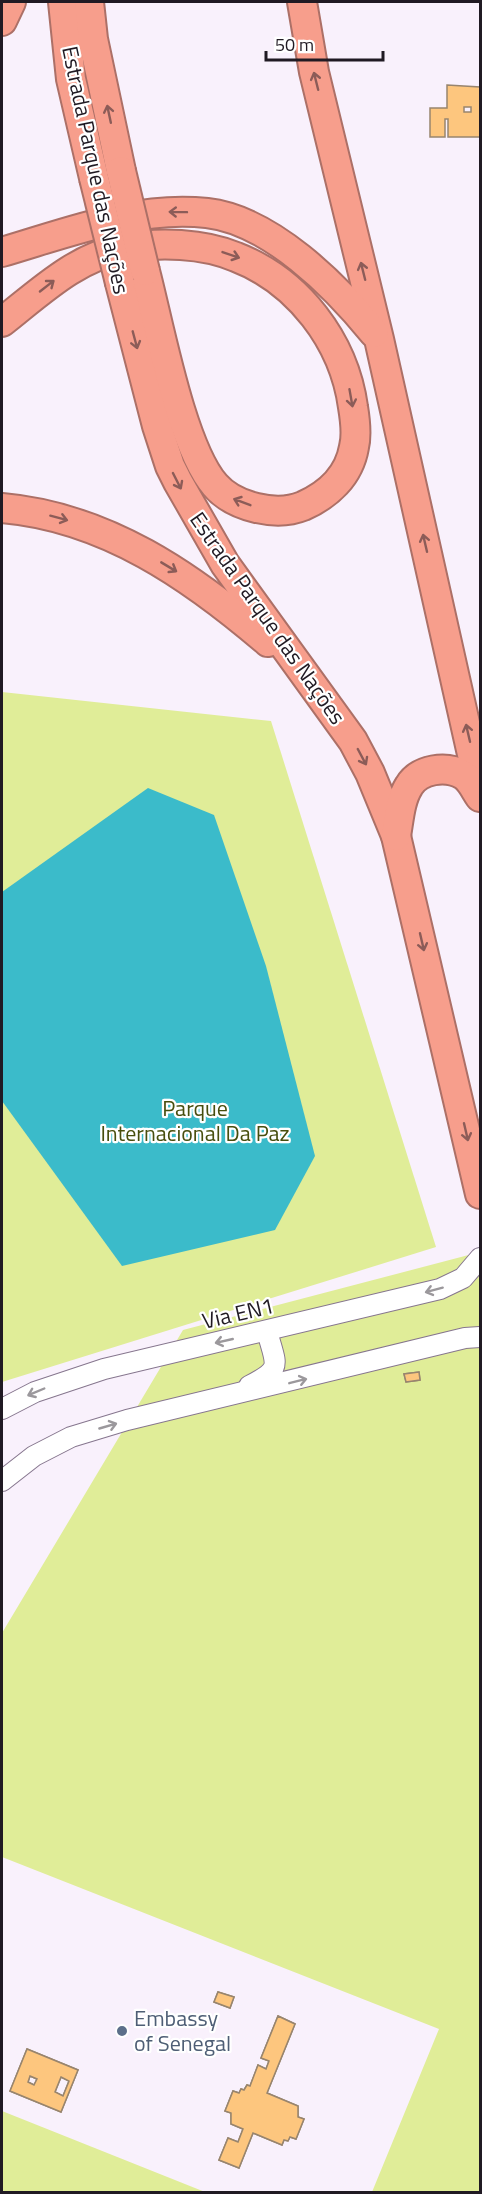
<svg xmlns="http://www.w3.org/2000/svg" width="482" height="2194" font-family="'Titillium Web',sans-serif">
<rect width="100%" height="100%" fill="#f9f1fc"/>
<!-- green -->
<g fill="#e0ed98">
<path d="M2,692L271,721L436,1247L2,1382Z"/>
<path d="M480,1252V2192H372L439,2029L2,1857V1633L183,1330Z"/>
<path d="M2,2111L205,2192H2Z"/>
</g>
<!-- water -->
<path fill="#3bbbca" d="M148,788L214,815L266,966L315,1156L275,1230L122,1266L2,1101V892Z"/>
<!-- building -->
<g fill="#fdc67e" stroke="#98856e" stroke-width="1.5" fill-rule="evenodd">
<path d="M447,85L480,87V137H448V119H445V137H430V108H447ZM464,107H471V112H464Z"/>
<path d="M419,1372L420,1380L406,1382L404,1374Z"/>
<path d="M419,1372L420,1380L406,1382L404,1374Z"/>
<path d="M218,1992L234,1997L230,2008L214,2002Z"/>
<path d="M218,1992L234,1997L230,2008L214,2002Z"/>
<path d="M278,2016L295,2024L267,2093L298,2106V2117L304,2119L296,2139L290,2137L288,2141L284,2140L282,2145L253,2133L239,2168L219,2160L228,2138L238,2142L243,2129L231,2124V2113L225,2111L233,2091L239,2093L241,2089L244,2090L247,2085L250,2086L258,2065L266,2069L269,2061L261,2058Z"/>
<path d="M278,2016L295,2024L267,2093L298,2106V2117L304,2119L296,2139L290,2137L288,2141L284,2140L282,2145L253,2133L239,2168L219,2160L228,2138L238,2142L243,2129L231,2124V2113L225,2111L233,2091L239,2093L241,2089L244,2090L247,2085L250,2086L258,2065L266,2069L269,2061L261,2058Z"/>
<path d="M27,2049L78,2070L61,2112L10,2091ZM30,2076L37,2079L34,2085L28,2082ZM61,2077L69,2081L63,2096L55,2092Z"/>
<path d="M27,2049L78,2070L61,2112L10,2091ZM30,2076L37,2079L34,2085L28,2082ZM61,2077L69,2081L63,2096L55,2092Z"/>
</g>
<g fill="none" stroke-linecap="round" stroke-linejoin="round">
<defs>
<g id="minor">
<path d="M249,1386C284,1368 276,1366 267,1331"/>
<path d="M2,1409L35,1392L104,1369L440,1289L463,1278L480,1258"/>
<path d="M2,1481L34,1456L71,1437L127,1420L465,1338L480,1337"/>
</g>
<g id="highway">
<path d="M63,2L71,79L94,178"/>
<path d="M89,2L93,39L121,171"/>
<path d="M302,2L314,72L379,339L480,790"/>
<path d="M2,21L11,2"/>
<path d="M2,252C67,233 138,205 207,213C270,220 336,286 374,333"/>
<path d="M120,283L157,426L170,466L178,482L225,564L353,741L370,773L396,836L480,1194"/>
<path d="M2,322C39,293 76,257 124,248C159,242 203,243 236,257C298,281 344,341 353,407C355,419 357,435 354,447C349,476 328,495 303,506C276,517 234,507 215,485C181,446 159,324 145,271"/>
<path d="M2,508C106,517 191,576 268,642"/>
<path d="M396,836C399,819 400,800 409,786C419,769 446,765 463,775C471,780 475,790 480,797"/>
</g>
</defs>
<!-- minor casing -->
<use href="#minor" stroke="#86768e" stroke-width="22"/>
<!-- highway casing -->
<use href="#highway" stroke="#ac7067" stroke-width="32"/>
<!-- minor -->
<use href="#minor" stroke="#fff" stroke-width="20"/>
<!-- highway -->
<use href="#highway" stroke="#f79e8c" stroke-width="28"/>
<defs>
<g id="highway-bridge">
<path d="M121,171L145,271"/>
<path d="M94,178L120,283"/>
</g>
</defs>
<!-- highway-bridge casing -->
<use href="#highway-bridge" stroke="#ac7067" stroke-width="32" stroke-linecap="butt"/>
<!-- highway-bridge -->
<use href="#highway-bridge" stroke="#f79e8c" stroke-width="28"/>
</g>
<!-- one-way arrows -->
<defs><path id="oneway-shaft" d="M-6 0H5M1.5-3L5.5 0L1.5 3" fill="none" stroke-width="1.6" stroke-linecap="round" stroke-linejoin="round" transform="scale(1.5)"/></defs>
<g stroke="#8c5c58">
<use href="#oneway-shaft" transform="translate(316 81) rotate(-104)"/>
<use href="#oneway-shaft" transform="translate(109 114) rotate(-102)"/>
<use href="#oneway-shaft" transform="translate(178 212) rotate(-179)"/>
<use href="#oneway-shaft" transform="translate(231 255) rotate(19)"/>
<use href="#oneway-shaft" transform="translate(363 271) rotate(-104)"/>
<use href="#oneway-shaft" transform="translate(47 286) rotate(-38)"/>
<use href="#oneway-shaft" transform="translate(135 340) rotate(75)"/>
<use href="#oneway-shaft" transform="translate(351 398) rotate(80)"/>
<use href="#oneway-shaft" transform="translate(177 481) rotate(63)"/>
<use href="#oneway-shaft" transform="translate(242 502) rotate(-159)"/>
<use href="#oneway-shaft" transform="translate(59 518) rotate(15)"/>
<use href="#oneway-shaft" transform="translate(425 543) rotate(-103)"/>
<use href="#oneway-shaft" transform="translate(169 567) rotate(31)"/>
<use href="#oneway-shaft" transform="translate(468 733) rotate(-103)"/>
<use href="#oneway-shaft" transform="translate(362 757) rotate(62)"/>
<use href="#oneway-shaft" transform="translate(422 942) rotate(77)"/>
<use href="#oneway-shaft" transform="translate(466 1132) rotate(77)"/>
</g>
<g stroke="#9b989c">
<use href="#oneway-shaft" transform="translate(434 1290) rotate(165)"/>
<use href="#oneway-shaft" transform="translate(224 1341) rotate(167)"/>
<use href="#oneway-shaft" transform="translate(298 1381) rotate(-14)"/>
<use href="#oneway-shaft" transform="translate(36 1392) rotate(157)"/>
<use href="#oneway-shaft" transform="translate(108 1426) rotate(-16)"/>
</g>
<!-- markers -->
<circle fill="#5c6f8a" stroke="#fff" stroke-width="2" cx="122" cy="2031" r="6"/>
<g text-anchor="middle" stroke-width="4.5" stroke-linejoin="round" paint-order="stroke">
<!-- street labels -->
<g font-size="22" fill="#201a23" stroke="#fff">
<text transform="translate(96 170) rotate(78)" y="8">Estrada Parque das Nações</text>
<text transform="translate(268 618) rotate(55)" y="8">Estrada Parque das Nações</text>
<text transform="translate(238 1313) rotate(-13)" y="8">Via EN1</text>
</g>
<!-- park labels -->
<g font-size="22" fill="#474e0e" stroke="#fff">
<text x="195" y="1116">Parque<tspan x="195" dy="25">Internacional Da Paz</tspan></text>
</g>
<!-- service labels -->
<g font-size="22" fill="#4e5e75" stroke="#fff" text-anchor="start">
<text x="134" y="2026">Embassy<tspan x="134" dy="25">of Senegal</tspan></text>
</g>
</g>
<!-- border -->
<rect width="482" height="2194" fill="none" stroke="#201a23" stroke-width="6"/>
<!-- scale -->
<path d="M266 51v9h117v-9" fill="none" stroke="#201a23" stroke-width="3"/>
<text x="275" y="51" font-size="18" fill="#201a23" stroke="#ffffff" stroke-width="4.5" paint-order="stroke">50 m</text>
</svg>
